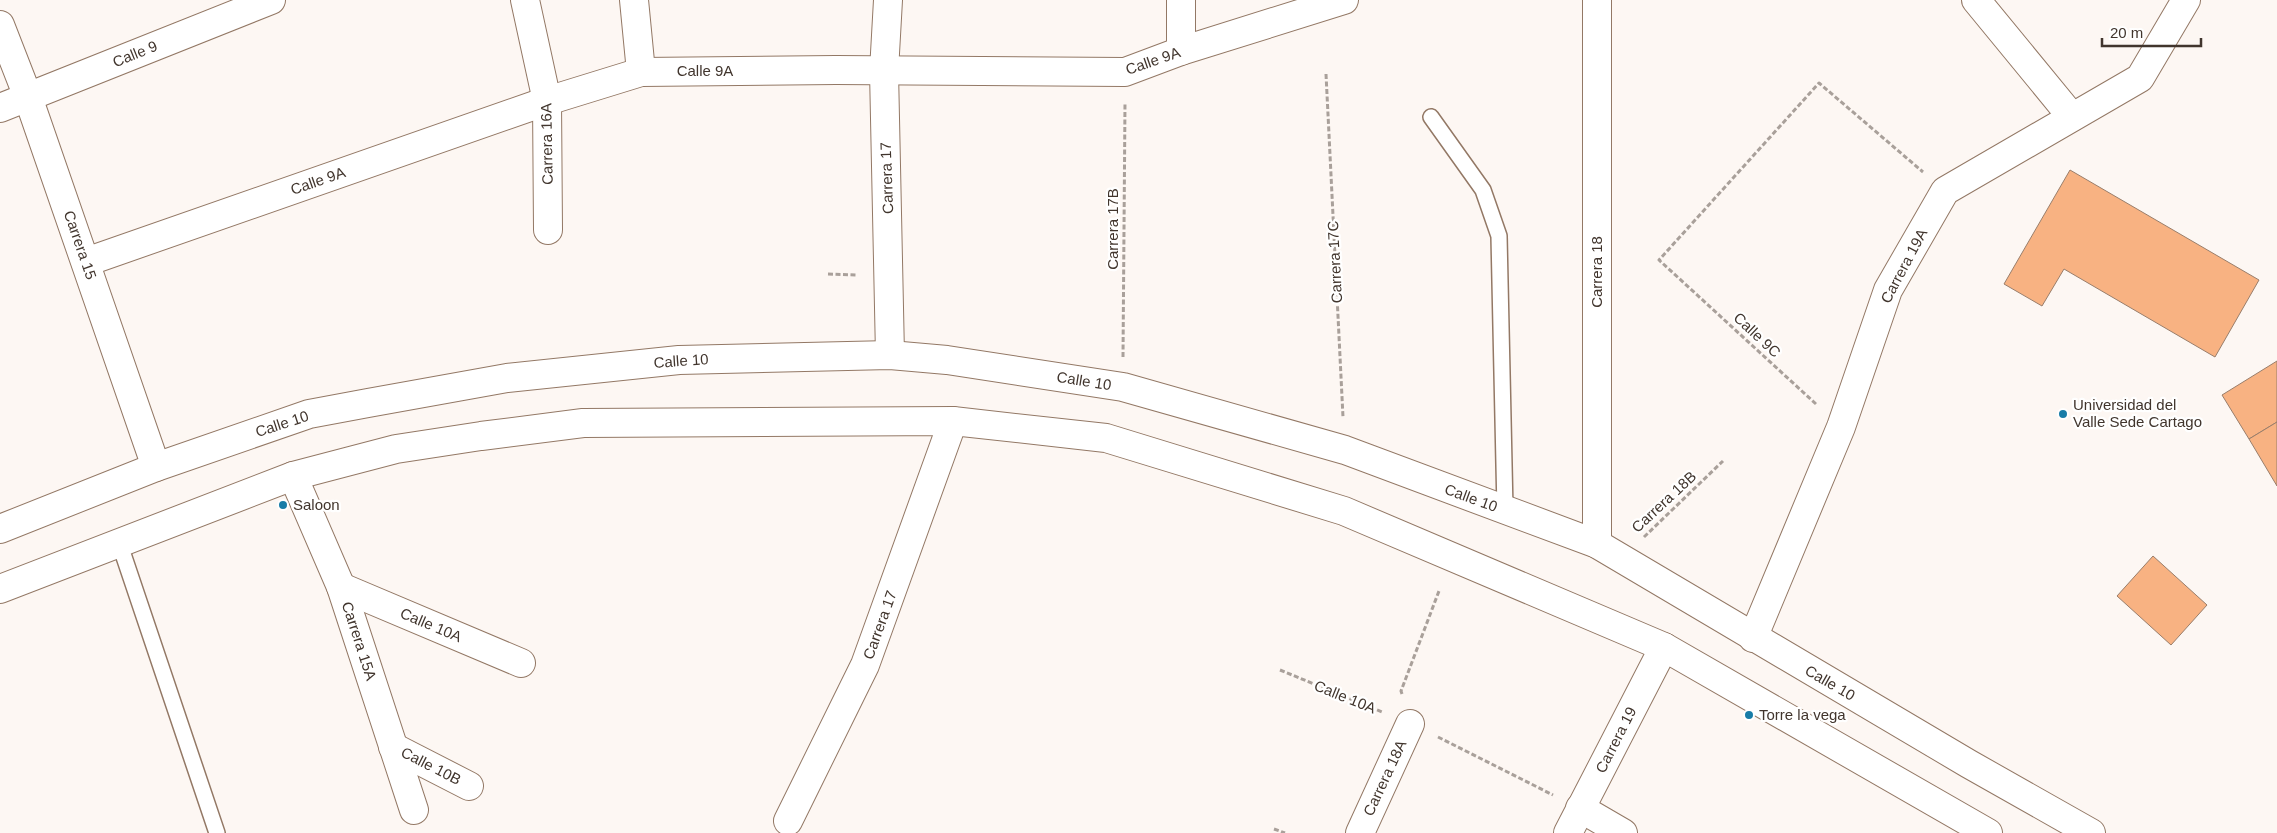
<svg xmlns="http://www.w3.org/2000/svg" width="2277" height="833" font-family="Arial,sans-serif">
<rect width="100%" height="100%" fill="#fdf7f3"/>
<!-- building -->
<g fill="#f8b282" stroke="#997e6b">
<path d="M2070,170L2259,280L2215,357L2064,269L2042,306L2004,284Z"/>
<path d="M2277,361V422L2249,439L2222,395Z"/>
<path d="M2277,422V486L2249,439Z"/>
<path d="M2153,556L2207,605L2171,645L2117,596Z"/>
</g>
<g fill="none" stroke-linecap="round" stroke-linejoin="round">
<defs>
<g id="service">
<path d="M1431,117L1483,190L1499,236L1505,510"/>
<path d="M119,542L217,833"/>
</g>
<g id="minor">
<path d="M525,0L547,101L548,230"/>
<path d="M634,0L641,72"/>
<path d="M888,0L884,71L890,355"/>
<path d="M1976,0L2072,117"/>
<path d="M0,25L28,97L156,467"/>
<path d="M1181,51V0"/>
<path d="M0,108L271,0"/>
<path d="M86,262L547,101L641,72L836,70L1125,72L1181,51L1344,0"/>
<path d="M293,476L341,587L414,810"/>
<path d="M1597,544V0"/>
<path d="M341,587L521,663"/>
<path d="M1753,638L1841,427L1888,290L1945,191L2140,78L2186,0"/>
<path d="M393,747L469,786"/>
<path d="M1580,808L1623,833"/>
<path d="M788,821L865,665L953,421"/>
<path d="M1360,833L1410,724"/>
<path d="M1568,833L1664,647"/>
</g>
<g id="secondary">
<path d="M0,529L156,467L309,414L368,403L507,378L679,360L890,355L947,360L1123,387L1345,450L1597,544L1969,764L2091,833"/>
<path d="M0,589L293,476L396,449L481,436L583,423L953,421L1106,438L1344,511L1664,647L1988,833"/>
</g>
</defs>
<!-- service casing -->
<use href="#service" stroke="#937865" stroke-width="18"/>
<!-- minor casing -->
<use href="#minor" stroke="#937865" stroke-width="30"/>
<!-- secondary casing -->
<use href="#secondary" stroke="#937865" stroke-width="30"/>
<!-- path -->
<g stroke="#a9a09a" stroke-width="3" stroke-dasharray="5 2.5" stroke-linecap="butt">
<path d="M1326,74L1343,417"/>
<path d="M828,274L857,275"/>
<path d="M1123,357L1125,103"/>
<path d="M1816,404L1659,260L1819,83L1923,172"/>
<path d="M1644,537L1723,461"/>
<path d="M1280,670L1382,712"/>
<path d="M1402,694L1401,691L1439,591"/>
<path d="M1438,737L1553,795"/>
<path d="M1274,829L1285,833"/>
</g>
<!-- service -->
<use href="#service" stroke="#fff" stroke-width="15"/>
<!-- minor -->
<use href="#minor" stroke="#fff" stroke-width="28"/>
<!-- secondary -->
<use href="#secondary" stroke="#fff" stroke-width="28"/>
</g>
<!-- markers -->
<g fill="#187ca7" stroke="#fff" stroke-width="2">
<circle cx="2063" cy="414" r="5"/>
<circle cx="283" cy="505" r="5"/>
<circle cx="1749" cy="715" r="5"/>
</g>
<g text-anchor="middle" stroke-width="4.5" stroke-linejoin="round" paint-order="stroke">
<!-- street labels -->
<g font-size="15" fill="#41352d" stroke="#fff">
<text transform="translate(135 54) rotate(-22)" y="5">Calle 9</text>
<text transform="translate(1153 61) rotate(-19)" y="5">Calle 9A</text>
<text x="705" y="76">Calle 9A</text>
<text transform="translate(547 144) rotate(-91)" y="5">Carrera 16A</text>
<text transform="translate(887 178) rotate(-92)" y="5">Carrera 17</text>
<text transform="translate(318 181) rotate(-19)" y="5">Calle 9A</text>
<text transform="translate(1113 229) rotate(-90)" y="5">Carrera 17B</text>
<text transform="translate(80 245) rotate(71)" y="5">Carrera 15</text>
<text transform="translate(1335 262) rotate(-93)" y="5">Carrera 17C</text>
<text transform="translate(1904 266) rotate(-62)" y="5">Carrera 19A</text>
<text transform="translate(1597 272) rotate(-90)" y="5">Carrera 18</text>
<text transform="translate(1757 335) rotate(43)" y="5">Calle 9C</text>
<text transform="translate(681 361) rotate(-4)" y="5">Calle 10</text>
<text transform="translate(1084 381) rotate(9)" y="5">Calle 10</text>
<text transform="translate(282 424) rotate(-18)" y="5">Calle 10</text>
<text transform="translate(1471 498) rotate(20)" y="5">Calle 10</text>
<text transform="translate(1664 502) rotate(-43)" y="5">Carrera 18B</text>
<text transform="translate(431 625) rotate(23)" y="5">Calle 10A</text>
<text transform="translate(880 625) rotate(-70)" y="5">Carrera 17</text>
<text transform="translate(359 641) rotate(72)" y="5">Carrera 15A</text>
<text transform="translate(1830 683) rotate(30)" y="5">Calle 10</text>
<text transform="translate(1345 697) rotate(22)" y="5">Calle 10A</text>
<text transform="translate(1616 740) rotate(-63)" y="5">Carrera 19</text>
<text transform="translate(431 766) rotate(27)" y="5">Calle 10B</text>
<text transform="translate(1385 778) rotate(-65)" y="5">Carrera 18A</text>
</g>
<!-- poi labels -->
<g font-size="15" fill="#41352d" stroke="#fff" text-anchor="start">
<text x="2073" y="410">Universidad del<tspan x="2073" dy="17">Valle Sede Cartago</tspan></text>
<text x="293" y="510">Saloon</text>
<text x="1759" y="720">Torre la vega</text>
</g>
</g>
<!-- scale -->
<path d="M2102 38v8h99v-8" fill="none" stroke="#41352d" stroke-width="2.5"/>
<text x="2110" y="38" font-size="15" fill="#41352d" stroke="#ffffff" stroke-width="4" paint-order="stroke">20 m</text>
</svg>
